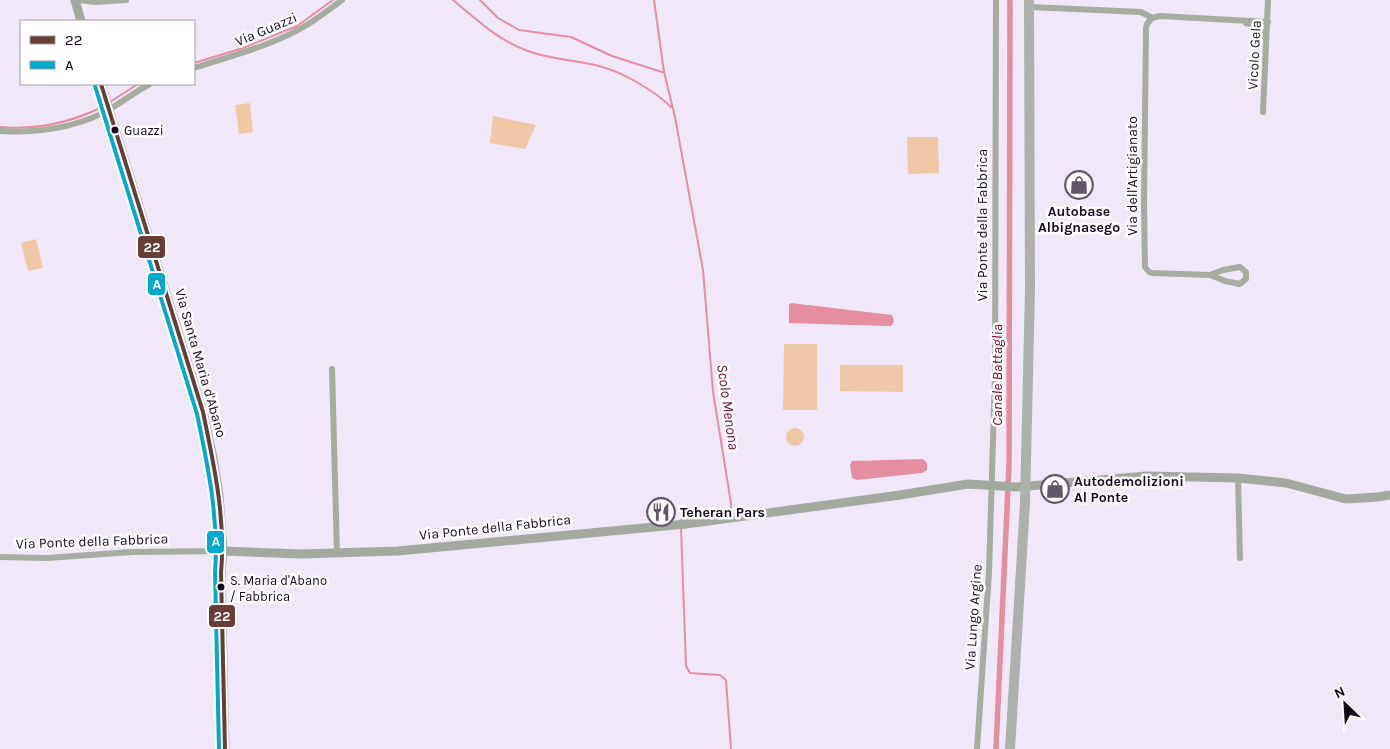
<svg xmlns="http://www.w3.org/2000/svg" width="1390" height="749" font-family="Karla,sans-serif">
<rect width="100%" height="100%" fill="#f0e7f8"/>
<!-- green -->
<g fill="#eec8a7">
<path d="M250,103L253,132L239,134L235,105Z"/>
<path d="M493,116L536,125L525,149L490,143Z"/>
<path d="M907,137H938L939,173L908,174Z"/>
<path d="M36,239L43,268L28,271L21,243Z"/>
<path d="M784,344H817V410H783Z"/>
<path d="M840,365H903V392L840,391Z"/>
<circle cx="795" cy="437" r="9"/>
</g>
<!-- water -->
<g fill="#e58da1">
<path d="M791,303L892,315C894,320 895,322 891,326H887L789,323V305Z"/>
<path d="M923,459L927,463V470L922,473L857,480L852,478L850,465L852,461Z"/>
</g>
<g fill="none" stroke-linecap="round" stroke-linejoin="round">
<!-- stream -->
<g stroke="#e58da1" stroke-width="2">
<path d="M453,0C477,20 499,41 528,51C549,59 573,60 595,65C619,70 654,90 671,107"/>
<path d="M480,0L498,18L519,30L571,37L612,56L662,72H664"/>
<path d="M654,0L664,72L675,117L703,270L713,392L731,503V509L726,513L684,518L681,520"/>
<path d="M194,63L243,48L297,26L333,0"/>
<path d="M110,102L138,84"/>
<path d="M0,127C37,130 71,123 104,106"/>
<path d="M681,528L686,666L690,673L720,675L726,680L731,749"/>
</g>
<!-- canal -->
<path stroke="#e58da1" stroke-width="5.5" d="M996,749L1009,465L1010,0"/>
<!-- street -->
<g stroke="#a6aca0" stroke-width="6">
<path d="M78,0L96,2L126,0"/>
<path d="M1030,7L1141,12L1152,18"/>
<path d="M1152,18L1147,24L1146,28L1144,204L1145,267L1149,272L1152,273L1210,275L1225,281L1240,284L1246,279V272L1240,267L1223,270L1210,275"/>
<path d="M1152,18L1160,16L1268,22"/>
<path d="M1246,23L1258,26L1266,39"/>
<path d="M194,68C233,55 275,45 310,23C321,16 331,8 342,0"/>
<path d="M1263,112L1268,0"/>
<path d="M0,131C37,133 77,128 110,109C124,101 136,91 150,84"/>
<path d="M332,369L337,553"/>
<path d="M1238,478L1240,558"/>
<path d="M0,557L47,558L132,552L223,551"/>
<path d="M977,749L989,572L995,375L996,0"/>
</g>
<!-- secondary -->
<g stroke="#a4a99f" stroke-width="9">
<path d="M75,0L81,21"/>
<path d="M101,84L203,412L213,458L219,495L223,551L221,573L225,749"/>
<path d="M223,551L301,554L398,551L686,524L900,495L968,484L1017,487L1146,476L1238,478L1286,483L1346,499L1378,497L1390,495"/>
</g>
<!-- primary -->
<path stroke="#adb0ab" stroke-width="10" d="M1010,749L1025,503L1030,289L1029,0"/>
<defs>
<path id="bus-1" d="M101,84L203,412C214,465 226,519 221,573L225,749"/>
<path id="bus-2" d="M95,86L197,414C208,466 219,519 215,573L219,749"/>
</defs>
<!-- bus-1 casing -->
<use href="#bus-1" stroke="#fff" stroke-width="8"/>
<!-- bus-2 casing -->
<use href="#bus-2" stroke="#fff" stroke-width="8"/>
<!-- bus-1 -->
<use href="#bus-1" stroke="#683d36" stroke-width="4"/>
<!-- bus-2 -->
<use href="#bus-2" stroke="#00a9ce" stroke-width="4"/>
</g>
<!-- icons -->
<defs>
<symbol id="shop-ring" viewBox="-11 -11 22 22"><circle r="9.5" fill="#fff" stroke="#62556a" stroke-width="1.5"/><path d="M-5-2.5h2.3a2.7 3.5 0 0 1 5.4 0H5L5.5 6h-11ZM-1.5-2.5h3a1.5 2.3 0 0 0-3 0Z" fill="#62556a"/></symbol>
<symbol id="restaurant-ring" viewBox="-11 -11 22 22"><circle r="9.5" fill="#fff" stroke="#62556a" stroke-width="1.5"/><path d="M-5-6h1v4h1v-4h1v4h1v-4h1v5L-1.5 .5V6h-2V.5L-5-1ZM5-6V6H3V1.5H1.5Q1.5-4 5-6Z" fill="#62556a"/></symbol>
</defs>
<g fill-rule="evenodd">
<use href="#shop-ring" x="1063" y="169" width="32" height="32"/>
<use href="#shop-ring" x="1039" y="473" width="32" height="32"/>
<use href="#restaurant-ring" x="645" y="496" width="32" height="32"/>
</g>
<!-- markers -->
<g fill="#15061e" stroke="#fff" stroke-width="2">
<circle cx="115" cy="130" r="4.5"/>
<circle cx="221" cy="587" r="4.5"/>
</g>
<g text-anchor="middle" stroke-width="5" stroke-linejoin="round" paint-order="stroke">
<!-- bus labels -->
<g font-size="13" fill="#15061e" stroke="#fff" text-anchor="start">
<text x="124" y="135">Guazzi</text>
<text x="230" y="585">S. Maria d'Abano<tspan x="230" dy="16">/ Fabbrica</tspan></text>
</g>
<!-- street labels -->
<g font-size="14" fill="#15061e" stroke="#fff">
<text transform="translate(266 29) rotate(-23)" y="5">Via Guazzi</text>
<text transform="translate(1254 55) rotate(-87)" y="5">Vicolo Gela</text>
<text transform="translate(1132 176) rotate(-90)" y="5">Via dell'Artigianato</text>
<text transform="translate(982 225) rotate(-90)" y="5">Via Ponte della Fabbrica</text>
<text transform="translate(201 363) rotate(74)" y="5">Via Santa Maria d'Abano</text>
<text transform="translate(495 527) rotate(-6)" y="5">Via Ponte della Fabbrica</text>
<text transform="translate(92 541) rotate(-2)" y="5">Via Ponte della Fabbrica</text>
<text transform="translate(973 617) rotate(-86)" y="5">Via Lungo Argine</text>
</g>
<!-- poi labels -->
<g font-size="14" font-weight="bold" fill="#15061e" stroke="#fff" text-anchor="start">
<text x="1079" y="216" text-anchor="middle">Autobase<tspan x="1079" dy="16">Albignasego</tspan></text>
<text x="1074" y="486">Autodemolizioni<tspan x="1074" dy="16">Al Ponte</tspan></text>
<text x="680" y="517">Teheran Pars</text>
</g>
<!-- water labels -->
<g font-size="15" font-style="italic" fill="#820f33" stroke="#fff">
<text transform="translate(997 375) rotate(-90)" y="5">Canale Battaglia</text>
<text transform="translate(728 407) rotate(82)" y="5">Scolo Menona</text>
</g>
</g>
<g stroke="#fff" stroke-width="2">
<rect x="137" y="235" width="29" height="24" rx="5" fill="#683d36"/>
<rect x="147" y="272" width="19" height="24" rx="5" fill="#00a9ce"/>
<rect x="206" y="530" width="19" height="24" rx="5" fill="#00a9ce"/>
<rect x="208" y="604" width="28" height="24" rx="5" fill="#683d36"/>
</g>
<g font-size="14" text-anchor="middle" font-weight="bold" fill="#fff">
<text x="152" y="252">22</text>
<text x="157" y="289">A</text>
<text x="216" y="546">A</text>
<text x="222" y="621">22</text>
</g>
<!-- legend -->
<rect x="20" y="20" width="175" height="65" fill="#ffffff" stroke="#a19ba5"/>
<rect x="30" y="36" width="25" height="8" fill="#683d36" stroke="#a19ba5"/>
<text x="65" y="45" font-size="15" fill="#15061e">22</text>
<rect x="30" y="61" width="25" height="8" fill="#00a9ce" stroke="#a19ba5"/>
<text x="65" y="70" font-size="15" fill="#15061e">A</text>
<!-- north arrow -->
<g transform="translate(1345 704) rotate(335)" stroke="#ffffff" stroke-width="4" paint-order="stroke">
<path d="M0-4L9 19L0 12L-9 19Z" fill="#15061e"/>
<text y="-8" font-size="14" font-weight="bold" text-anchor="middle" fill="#15061e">N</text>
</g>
</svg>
